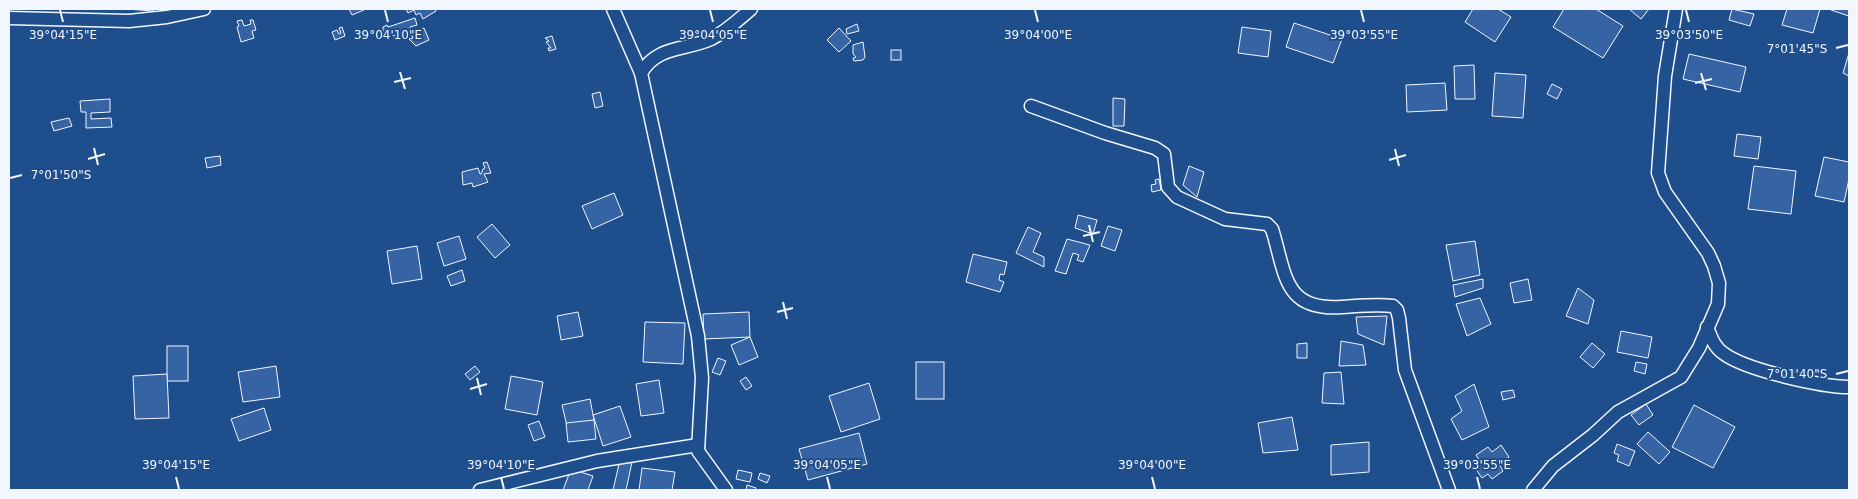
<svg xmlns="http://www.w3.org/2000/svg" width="1858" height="499" font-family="'DejaVu Sans',sans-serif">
<rect width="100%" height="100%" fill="#1f4e8c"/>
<!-- building -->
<g fill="#3563a3" stroke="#f2f6ff">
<path d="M126,9H154L153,11Z"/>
<path d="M349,9H366L352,15Z"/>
<path d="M406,9H435L436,11L423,19L420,13L416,15L414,10L408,13Z"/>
<path d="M1473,9H1498L1511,17L1495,42L1465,22Z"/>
<path d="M1564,9H1596L1623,26L1603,58L1553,27Z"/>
<path d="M1629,9H1649L1641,19Z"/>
<path d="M1732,9L1754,14L1750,26L1729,20Z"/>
<path d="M1787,9H1820L1813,33L1782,25Z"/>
<path d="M1849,9V16L1831,10V9Z"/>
<path d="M415,18L417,25L410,27L411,31L393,36L392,33L383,35V27L387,25L388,27Z"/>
<path d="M242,20L244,26L251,24L250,20H253L256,30L252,31L254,38L241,42L237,27L239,26L237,21Z"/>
<path d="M1294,23L1342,39L1333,63L1286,47Z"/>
<path d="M857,24L859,31L847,34L846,29Z"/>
<path d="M342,27L345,36L335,40L332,32L337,30L339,34L341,33L339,28Z"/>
<path d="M1242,27L1271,31L1268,57L1238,53Z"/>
<path d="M424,28L429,40L416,46L409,39L413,38L411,34Z"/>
<path d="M839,28L851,41L839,52L827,40Z"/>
<path d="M552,36L556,49L549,51L548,48H551L546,42L549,41L545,38Z"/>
<path d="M863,42L865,57L863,60L854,61L853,58L856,57L853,54V45Z"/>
<rect x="891" y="50" width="10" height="10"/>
<path d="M1849,53V76L1843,73Z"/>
<path d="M1689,54L1746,67L1740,92L1683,79Z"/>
<path d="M1474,65L1475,99H1455L1454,66Z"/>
<path d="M1495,73L1526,75L1523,118L1492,116Z"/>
<path d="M1445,83L1447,110L1407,112L1406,85Z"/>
<path d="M1552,84L1562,89L1557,99L1547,94Z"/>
<path d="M600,92L603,106L595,108L592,94Z"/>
<path d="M1113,98L1125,99L1124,126H1113Z"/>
<path d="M110,99V112L91,113V119L111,118L112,127L86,128V112H81L80,101Z"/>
<path d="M69,118L72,126L54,131L51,122Z"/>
<path d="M1737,134L1761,137L1758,159L1734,156Z"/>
<path d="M220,156L221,165L207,168L205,158Z"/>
<path d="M1824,157L1849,162V179L1844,202L1815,196Z"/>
<path d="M487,162L491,173L484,174L488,182L473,187L472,183L463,185L462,172L478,168L480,174H481L483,169L485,168L483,163Z"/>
<path d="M1189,166L1204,172L1197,197L1183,185Z"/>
<path d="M1754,166L1796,171L1791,214L1748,209Z"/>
<path d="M1159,179L1161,190L1152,192L1151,185L1156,184L1155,180Z"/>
<path d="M614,193L623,215L592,229L582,206Z"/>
<path d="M1078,215L1097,220L1093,234L1075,228Z"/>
<path d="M492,224L510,245L495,258L477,237Z"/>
<path d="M1108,226L1122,230L1115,251L1101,246Z"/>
<path d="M1028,227L1041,233L1033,252L1044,257V267L1016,253Z"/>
<path d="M459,236L466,259L444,266L437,243Z"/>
<path d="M1067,239L1090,245L1083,262L1077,260L1079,255L1073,253L1066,274L1055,271Z"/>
<path d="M1475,241L1480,275L1453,281L1446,245Z"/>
<path d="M417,246L422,279L392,284L387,251Z"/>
<path d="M973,254L1007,262L1004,275L1000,274L999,280L1004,282L1000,292L966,282Z"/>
<path d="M462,270L465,281L451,286L447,276Z"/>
<path d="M1483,279V288L1455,297L1453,285Z"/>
<path d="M1528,279L1532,300L1514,303L1510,283Z"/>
<path d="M1578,288L1594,300L1588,324L1566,316Z"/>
<path d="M1480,298L1491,324L1467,336L1456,304Z"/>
<path d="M578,312L583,336L561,340L557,316Z"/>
<path d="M749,312L750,337L704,339L703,314Z"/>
<path d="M1387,316L1384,345L1358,334L1356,317Z"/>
<path d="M645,322L685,323L683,364L643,362Z"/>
<path d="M1621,331L1652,337L1648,358L1617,352Z"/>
<path d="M750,337L758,357L739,365L731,345Z"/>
<path d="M1341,341L1363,345L1366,365L1339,366Z"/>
<path d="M1307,343V358H1297V344Z"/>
<path d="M1592,343L1605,354L1593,368L1580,357Z"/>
<rect x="167" y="346" width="21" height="35"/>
<path d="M718,358L726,361L720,375L712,372Z"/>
<rect x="916" y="362" width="28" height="37"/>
<path d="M1636,362L1647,364L1645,374L1634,371Z"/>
<path d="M276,366L280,397L243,402L238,372Z"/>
<path d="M475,366L480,372L470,380L465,374Z"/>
<path d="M1341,372L1344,404L1322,403L1324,373Z"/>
<path d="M167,374L169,418L135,419L133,376Z"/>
<path d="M511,376L543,382L537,415L505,409Z"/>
<path d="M746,377L752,386L746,390L740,381Z"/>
<path d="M659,380L664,413L641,416L636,384Z"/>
<path d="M869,383L880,419L841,432L829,396Z"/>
<path d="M1474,384L1489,427L1462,440L1451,419L1462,411L1455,396Z"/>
<path d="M1513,390L1515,397L1503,400L1501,392Z"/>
<path d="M590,399L594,420L567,426L562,405Z"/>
<path d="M1646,404L1653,415L1639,425L1631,415Z"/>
<path d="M1694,405L1735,427L1713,468L1672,447Z"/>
<path d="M620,406L631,437L603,446L593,415Z"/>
<path d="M264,408L271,430L239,441L231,419Z"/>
<path d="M1292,417L1298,450L1263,453L1258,423Z"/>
<path d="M594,420L596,439L568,442L566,423Z"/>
<path d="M539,421L545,437L534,441L528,425Z"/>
<path d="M1648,432L1670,452L1659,464L1637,444Z"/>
<path d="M859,433L867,464L808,480L799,449Z"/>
<path d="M1369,442V472L1331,475V445Z"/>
<path d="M1617,444L1635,451L1629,466L1617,461L1619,455L1614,453Z"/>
<path d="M1501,445L1509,457L1499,464L1503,471L1492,479L1488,474L1482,478L1475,468L1482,464L1476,455L1488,447L1492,452Z"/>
<path d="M620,460L632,462L626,490H613Z"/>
<path d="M642,468L675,472L672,490H639Z"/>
<path d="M571,469L593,476L588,490H563Z"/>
<path d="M738,470L752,473L750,482L736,479Z"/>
<path d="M760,473L770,476L767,483L758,479Z"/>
<path d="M747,485L756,488L755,490H746Z"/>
</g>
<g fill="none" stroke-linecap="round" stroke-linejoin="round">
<defs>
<g id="street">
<path d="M613,9L641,73"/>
<path d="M9,18L129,21L167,17L204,9"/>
<path d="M1031,106L1105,133L1155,148L1164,154L1168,187L1177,197L1225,219L1267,224L1272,229C1286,274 1283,311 1342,307C1359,306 1376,304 1393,306L1397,310L1399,318L1405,370L1449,490"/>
<path d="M1707,327C1711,337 1714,347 1723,353C1745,370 1822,387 1849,387"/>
<path d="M480,490L597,461L698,445"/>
<path d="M726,490L698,451L702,378L698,336L641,73C658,45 684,51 711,39C727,31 738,20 751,9"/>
<path d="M1533,490L1553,466L1593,435L1618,412L1681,377L1699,348L1718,304L1719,283L1714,266L1708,253L1665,192L1658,173L1665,76L1676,9"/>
</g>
</defs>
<!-- street casing -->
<use href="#street" stroke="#f2f6ff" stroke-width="15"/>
<!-- street -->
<use href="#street" stroke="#1f4e8c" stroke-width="12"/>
</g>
<!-- ticks -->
<path fill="none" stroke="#f2f6ff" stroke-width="2" d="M60,10L63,22M385,10L388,22M710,10L713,22M1035,10L1038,22M1361,10L1364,22M1686,10L1689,22M1836,48L1848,45M400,72L405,89M1701,73L1706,90M394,82L411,78M1695,83L1712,79M94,148L98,165M1395,149L1399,166M88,159L105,154M1389,160L1406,155M10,178L22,175M1089,225L1093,242M1083,236L1100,232M783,302L787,319M777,312L793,308M1836,374L1848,371M477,378L481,395M470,389L487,384M176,477L179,489M501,477L504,489M827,477L830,489M1152,477L1155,489M1477,477L1480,489"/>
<g font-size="12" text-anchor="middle" fill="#f2f6ff" stroke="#1f4e8c" stroke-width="4" stroke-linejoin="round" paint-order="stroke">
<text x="63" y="39">39°04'15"E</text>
<text x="388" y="39">39°04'10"E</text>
<text x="713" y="39">39°04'05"E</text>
<text x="1038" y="39">39°04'00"E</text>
<text x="1364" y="39">39°03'55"E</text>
<text x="1689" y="39">39°03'50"E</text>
<text x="1797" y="53">7°01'45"S</text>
<text x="61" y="179">7°01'50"S</text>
<text x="1797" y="378">7°01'40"S</text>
<text x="176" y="469">39°04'15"E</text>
<text x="501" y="469">39°04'10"E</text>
<text x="827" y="469">39°04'05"E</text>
<text x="1152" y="469">39°04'00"E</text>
<text x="1477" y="469">39°03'55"E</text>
</g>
<!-- border -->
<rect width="1858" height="499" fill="none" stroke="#f2f6ff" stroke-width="20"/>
</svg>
